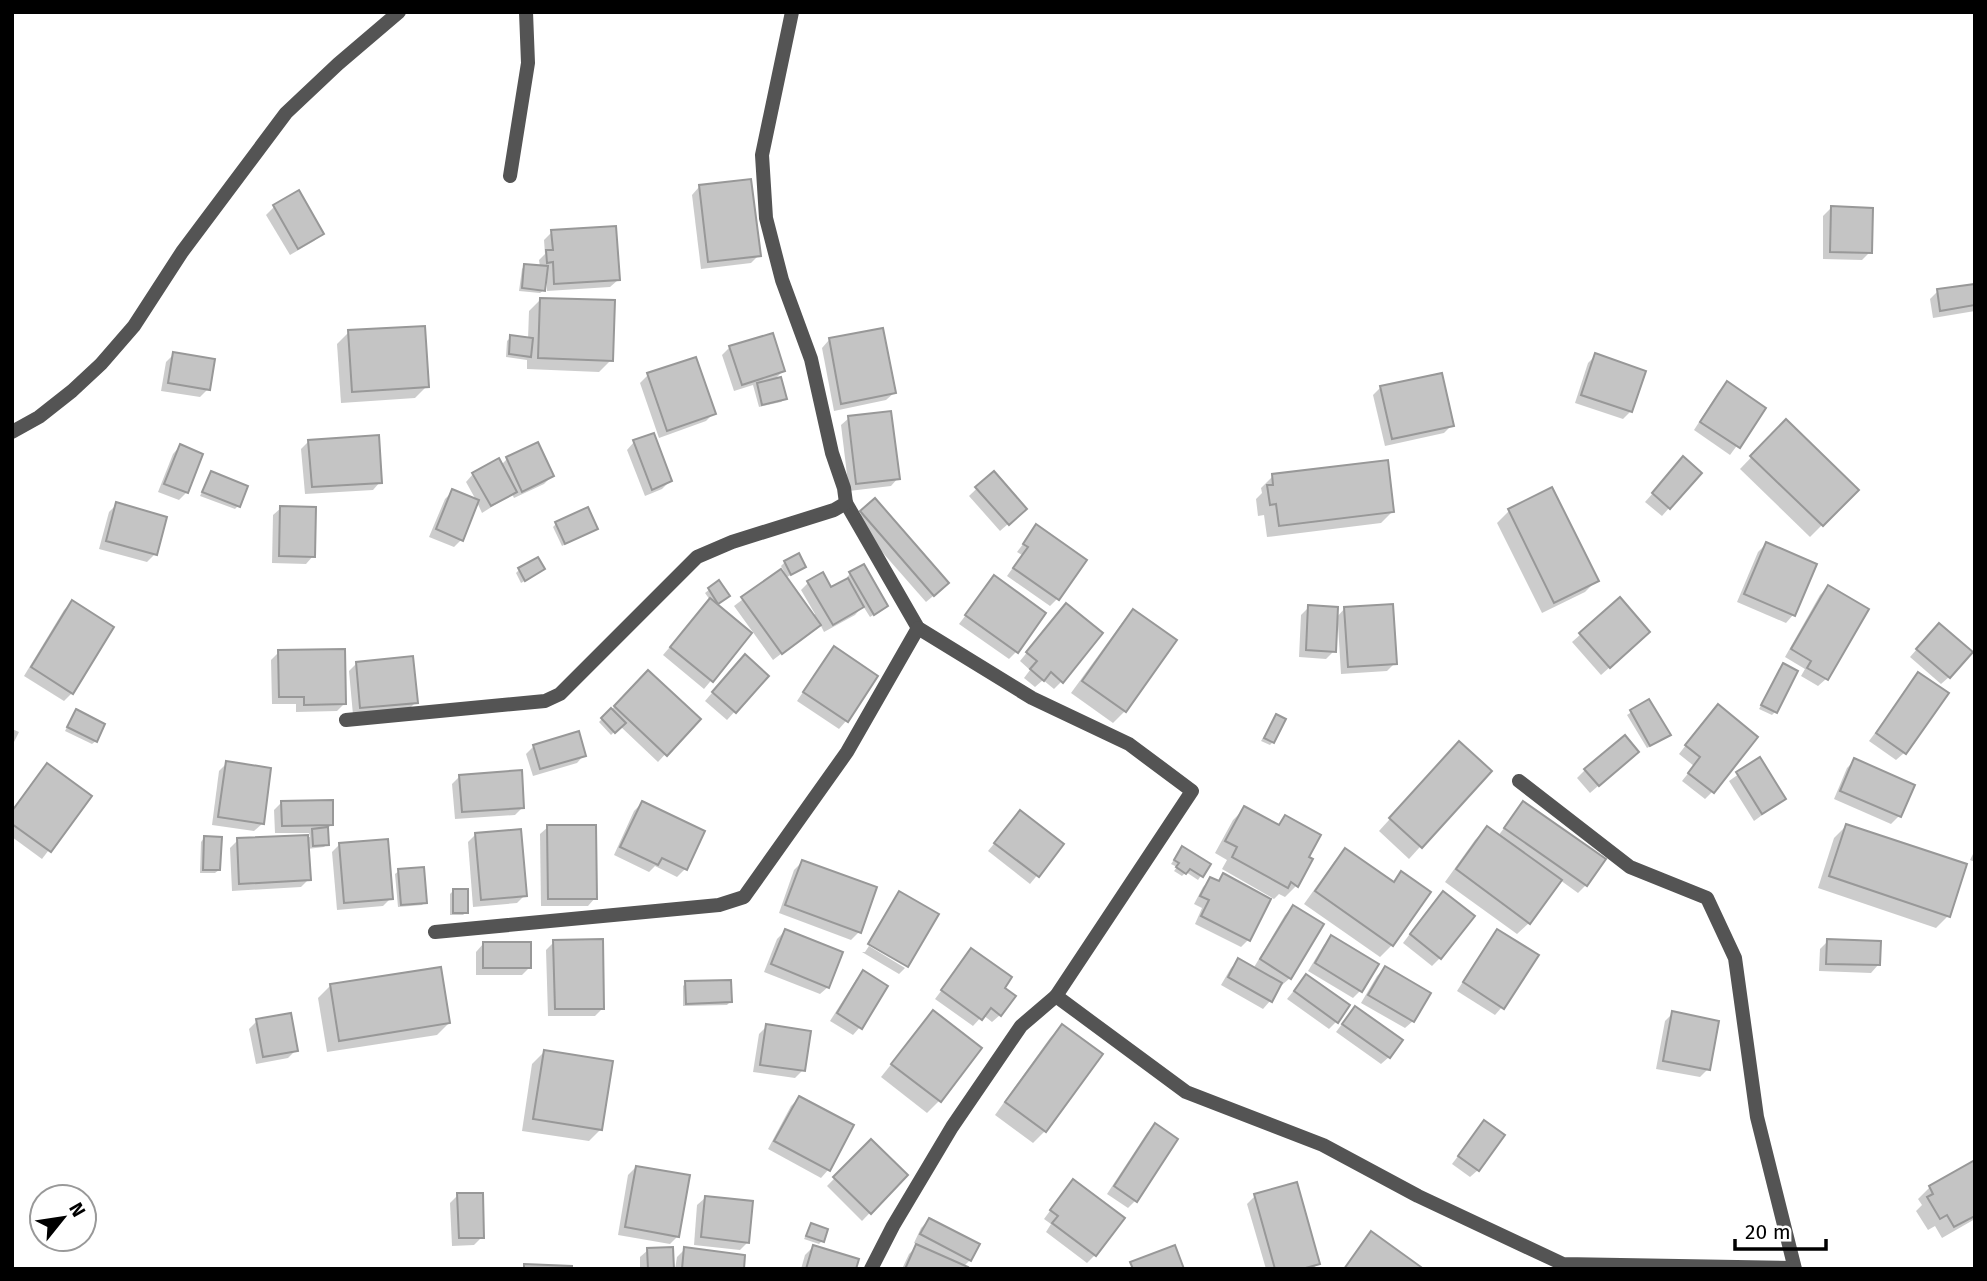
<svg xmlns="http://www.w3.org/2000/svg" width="1987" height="1281" font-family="'Fira Sans',sans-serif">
<rect width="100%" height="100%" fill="#fff"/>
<!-- shadow -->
<g fill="#0003">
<path d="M699,187L759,255L751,263L701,269L692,195Z"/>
<path d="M298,193L322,234L314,241L290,255L266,215L274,207Z"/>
<path d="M1831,208L1870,252L1862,260L1823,259V216Z"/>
<path d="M552,232L618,280L610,287L547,291V281H544V290L540,293L519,291L522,269L525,265L540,267L539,260L545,254L544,240Z"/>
<path d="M1975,285V311L1933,318L1930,299L1938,291Z"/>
<path d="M541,299L611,360L599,372L527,369V360L506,357L507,341L511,337L528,339L529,311Z"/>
<path d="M349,332L427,386L415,398L341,403L337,344Z"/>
<path d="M829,340L894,393L886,400L834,411L822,348Z"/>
<path d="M730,347L783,371L773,381L785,399L781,402L759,407L753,385L734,391L722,355Z"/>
<path d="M174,354L208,389L200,397L161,391L166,362Z"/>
<path d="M1596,355L1631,411L1623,419L1575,403L1588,363Z"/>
<path d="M648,375L714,413L706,421L659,438L640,383Z"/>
<path d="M1727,384L1764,409L1730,455L1694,430L1719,391Z"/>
<path d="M1381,387L1452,425L1444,433L1385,446L1373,395Z"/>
<path d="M849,418L898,478L891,486L849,491L841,425Z"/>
<path d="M1786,421L1857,490L1810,537L1740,469Z"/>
<path d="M309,441L380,482L373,490L305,494L301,449Z"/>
<path d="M634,442L670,481L662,489L645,496L627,450Z"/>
<path d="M537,444L552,476L544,484L514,498L512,494L482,513L477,502L461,540L454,547L429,537L445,499L453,491L476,500L466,482L473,474L501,465L507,459Z"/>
<path d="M180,446L201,455L186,493L179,500L158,492L173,454Z"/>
<path d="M1676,467L1669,508L1662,516L1645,502Z"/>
<path d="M211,473L238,506L235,509L200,496Z"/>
<path d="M993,473L1017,516L1000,531L969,496Z"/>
<path d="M1273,476L1393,511L1381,523L1267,537L1264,515L1258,516L1256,499L1262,493L1261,488Z"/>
<path d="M874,500L939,591L926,602L854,520Z"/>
<path d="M117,504L155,554L147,562L99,549L109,512Z"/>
<path d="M281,508L313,556L306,564L272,563L273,515Z"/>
<path d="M1509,511L1597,580L1585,592L1542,613L1497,523Z"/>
<path d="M556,524L596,528L562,546L553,527Z"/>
<path d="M1036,527L1057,599L1050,606L1007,576L1022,555L1017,552Z"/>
<path d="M1766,544L1793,615L1786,623L1737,602L1758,552Z"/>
<path d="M785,562L800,570L787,577L781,566Z"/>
<path d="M519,570L540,572L521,583L516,573Z"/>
<path d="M780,571L813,616L815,614L801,590L809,582L831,590L848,580L847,577L850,574L883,609L870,617L863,606L855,615L824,632L820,624L773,660L734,606Z"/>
<path d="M994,578L1016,652L1009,659L959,624Z"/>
<path d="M719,582L724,599L715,605L750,634L704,689L663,655L710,600L705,593Z"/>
<path d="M1828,587L1826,679L1818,686L1801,676L1805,669L1785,657L1820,595Z"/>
<path d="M1619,600L1640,640L1601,675L1572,642Z"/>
<path d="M72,603V693L64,701L24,676L64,610Z"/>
<path d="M1309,607L1336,618L1345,608L1395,663L1387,671L1341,674L1338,625H1335L1334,651L1326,659L1299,657L1301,615Z"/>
<path d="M1134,611L1175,641L1125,711L1113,723L1071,693L1122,623Z"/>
<path d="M1059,613L1062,681L1054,689L1043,680L1035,687L1024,678L1030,670L1020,661Z"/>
<path d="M1931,633L1949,677L1941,684L1910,657Z"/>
<path d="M834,648L876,676L846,721L839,729L797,701L827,656Z"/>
<path d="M279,652L345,703L337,711L296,712V704H272L271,660Z"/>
<path d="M357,663L416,702L408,710L353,715L349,671Z"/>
<path d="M737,664L767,676L727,720L705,701Z"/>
<path d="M1783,665L1775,712L1772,715L1759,709Z"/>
<path d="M648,673L698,719L658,762L620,726L611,735L599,722Z"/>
<path d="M1919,674L1904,753L1896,760L1869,741Z"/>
<path d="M1649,701L1665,738L1647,748L1627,715Z"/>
<path d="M1710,714L1712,792L1705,799L1682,781L1694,766L1679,754Z"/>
<path d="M73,715L96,741L92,744L65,731Z"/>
<path d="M1276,716L1273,742L1270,745L1261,741Z"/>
<path d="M12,729L19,732L12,746Z"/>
<path d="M534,746L584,755L577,763L533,776L526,754Z"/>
<path d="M1448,755L1489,771L1409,859L1379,831Z"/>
<path d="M1629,759L1590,793L1577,778L1585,770Z"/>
<path d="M1760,759L1784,799L1754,821L1729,781Z"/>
<path d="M1855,760L1912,786L1899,816L1891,824L1834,799L1847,768Z"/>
<path d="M227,763L262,824L254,831L212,825L219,771Z"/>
<path d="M47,765L90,796L42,859L12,837V810Z"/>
<path d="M460,776L523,807L515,815L455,819L452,784Z"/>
<path d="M282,802L331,825L326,830L327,844L324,847L307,849L309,879L301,887L232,891L230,848L238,840L310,837L309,833H275L274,810Z"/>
<path d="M642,803L702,831L685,869L677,877L655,866L649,872L614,855L634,811Z"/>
<path d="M1523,803L1586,885L1578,893L1560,880L1529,923L1517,934L1445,882L1475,840L1487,828L1498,836Z"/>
<path d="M1245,808L1277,826L1285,818L1307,858L1297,885L1285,897L1279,894L1274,899L1222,869L1227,860L1215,853L1233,820Z"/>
<path d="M1020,812L1062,845L1030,884L988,851Z"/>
<path d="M1846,826L1948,916L1936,928L1818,888L1834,838Z"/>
<path d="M548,827L595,898L588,906H541L540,834Z"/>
<path d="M475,835L525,895L517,903L473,907L468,842Z"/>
<path d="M204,838L219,870L215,873H200L201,842Z"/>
<path d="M340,844L391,898L383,906L337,910L332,852Z"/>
<path d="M1182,848L1209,864L1198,880L1186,872L1182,876L1174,871L1177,867L1171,864Z"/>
<path d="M1345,850L1392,883L1401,874L1392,945L1380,957L1304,904L1334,862Z"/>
<path d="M1975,850V862L1970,860Z"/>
<path d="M802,862L859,932L851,940L779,913L794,870Z"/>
<path d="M399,871L425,902L422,905L398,907L395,874Z"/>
<path d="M1223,875L1248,940L1241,947L1195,924L1202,908L1194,904L1203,887L1211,879L1217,882Z"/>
<path d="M453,891L467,912L463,915H450V894Z"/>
<path d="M1435,901L1440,958L1432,966L1403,943Z"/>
<path d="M1293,907L1290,978L1282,985L1280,984L1270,1001L1263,1009L1221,985L1231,968L1238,960L1253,969L1285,915Z"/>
<path d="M785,931L828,987L820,994L764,972L777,939Z"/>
<path d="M1498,931L1502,1007L1495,1015L1457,991L1490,939Z"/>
<path d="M1332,937L1360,991L1353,998L1308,971L1324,945Z"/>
<path d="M1828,941L1878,965L1871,973L1819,971L1820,949Z"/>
<path d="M554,942L603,1008L595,1016H548L546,950Z"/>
<path d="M483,944L530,967L522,975H476V952Z"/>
<path d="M869,946L905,968L899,974L862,952H865Z"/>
<path d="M972,950L1002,989L1000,1015L992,1022L983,1015L973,1026L935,999Z"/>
<path d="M1385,968L1413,1021L1405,1028L1361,1003L1377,976Z"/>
<path d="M864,973L860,1027L853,1035L830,1021L856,980Z"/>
<path d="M1306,976L1337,1021L1329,1029L1287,999Z"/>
<path d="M686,983L730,1002L727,1005L683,1006V986Z"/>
<path d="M330,986L449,1023L437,1035L327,1052L318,998Z"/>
<path d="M933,1012L979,1048L939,1101L927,1113L881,1077Z"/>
<path d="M1673,1013L1708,1069L1700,1077L1656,1069L1665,1021Z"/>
<path d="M1348,1016L1389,1057L1381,1064L1336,1032Z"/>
<path d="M257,1021L296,1050L288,1058L256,1064L249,1029Z"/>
<path d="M767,1026L803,1070L795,1078L753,1072L759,1034Z"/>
<path d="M1062,1026L1045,1131L1033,1143L995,1115L1050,1038Z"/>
<path d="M544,1052L601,1129L589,1141L522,1131L532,1064Z"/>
<path d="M799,1098L828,1170L821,1178L768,1149L791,1106Z"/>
<path d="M1484,1122L1478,1170L1470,1177L1452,1164Z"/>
<path d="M1155,1126L1135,1201L1128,1208L1107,1194L1147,1133Z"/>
<path d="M871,1141L906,1175L862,1221L827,1186Z"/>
<path d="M1975,1162V1219L1942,1238L1935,1226L1928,1230L1916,1211L1922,1205L1918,1199L1930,1187Z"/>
<path d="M636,1167L678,1236L670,1244L618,1235L628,1175Z"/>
<path d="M1066,1189L1095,1255L1087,1263L1046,1232L1051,1224L1044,1219Z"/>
<path d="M458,1195L482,1237L474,1245L452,1246L450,1203Z"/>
<path d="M1255,1196L1318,1263L1313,1269H1266L1247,1204Z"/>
<path d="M705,1198L748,1242L740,1250L694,1245L697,1205Z"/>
<path d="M929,1220L970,1260L963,1267L965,1269H902L909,1254L918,1245L914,1243L921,1228Z"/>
<path d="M811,1225L822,1241L819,1244L804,1239Z"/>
<path d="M813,1247L854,1269H801L805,1255Z"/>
<path d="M685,1249L742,1269H675L677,1257Z"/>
<path d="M648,1250L672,1269H640V1257Z"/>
</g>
<!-- building -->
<g fill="#c4c4c4" stroke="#989898" stroke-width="2">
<path d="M751,179L761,256L708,262L699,185Z"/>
<path d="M299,190L324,234L298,249L273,205Z"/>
<path d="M1831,206L1873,208L1872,253L1830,252Z"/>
<path d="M616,226L620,280L554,284L553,262L547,263L546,250H553L551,230Z"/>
<path d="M524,264L548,266L545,291L522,288Z"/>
<path d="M1975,284V305L1940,311L1937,289Z"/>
<path d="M540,298L615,300L613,361L538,358Z"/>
<path d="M425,326L429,387L352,392L348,330Z"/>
<path d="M883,328L896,393L841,404L829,338Z"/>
<path d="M773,333L785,371L742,385L729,346Z"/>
<path d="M510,335L533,338L531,357L509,354Z"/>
<path d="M173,352L215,359L210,390L168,383Z"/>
<path d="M1595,353L1646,371L1632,412L1581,395Z"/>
<path d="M696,357L716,414L667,431L647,373Z"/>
<path d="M1442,373L1454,426L1392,439L1380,386Z"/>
<path d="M781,377L787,399L762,405L757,383Z"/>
<path d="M1727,381L1766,408L1740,448L1700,422Z"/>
<path d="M891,411L900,479L856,484L848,416Z"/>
<path d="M1786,419L1859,490L1823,526L1750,456Z"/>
<path d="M654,433L672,481L652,490L633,440Z"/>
<path d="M379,435L382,483L312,487L308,440Z"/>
<path d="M538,442L554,476L522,492L506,457Z"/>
<path d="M180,444L203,454L188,493L164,484Z"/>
<path d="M1683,456L1702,473L1670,509L1652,493Z"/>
<path d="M499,458L517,492L491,506L472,473Z"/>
<path d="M1388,460L1394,512L1279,526L1276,504L1270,505L1267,485H1273L1272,474Z"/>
<path d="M211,471L248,486L240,507L202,492Z"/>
<path d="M994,471L1027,509L1009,525L975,487Z"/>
<path d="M1552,487L1599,581L1554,603L1508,509Z"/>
<path d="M452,489L479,500L463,541L436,529Z"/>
<path d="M875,498L949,583L934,596L860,511Z"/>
<path d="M116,502L167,517L157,555L106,541Z"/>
<path d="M280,506L316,507L315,557L279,556Z"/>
<path d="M588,507L598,529L565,544L555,522Z"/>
<path d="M1036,524L1087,560L1059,600L1013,568L1028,547L1023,544Z"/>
<path d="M1766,542L1817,564L1795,616L1744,594Z"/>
<path d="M799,553L806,567L791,575L784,561Z"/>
<path d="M538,557L545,569L525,581L518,568Z"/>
<path d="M864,564L888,606L874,615L849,572Z"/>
<path d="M781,569L821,625L782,654L741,597Z"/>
<path d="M823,572L831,587L848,578L864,607L833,625L807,581Z"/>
<path d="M994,575L1046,613L1018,653L965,615Z"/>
<path d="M719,580L730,596L718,604L708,588Z"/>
<path d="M1828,585L1869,609L1828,680L1807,668L1811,661L1791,649Z"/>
<path d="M1620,597L1650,632L1610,668L1579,633Z"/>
<path d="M710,598L752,633L713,682L670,647Z"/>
<path d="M72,600L114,627L73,694L31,667Z"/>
<path d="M1066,603L1103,633L1063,683L1051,672L1044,681L1030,669L1037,661L1026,652Z"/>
<path d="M1393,604L1397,664L1348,667L1344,607Z"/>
<path d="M1308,605L1338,607L1336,652L1306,650Z"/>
<path d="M1133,609L1177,640L1126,712L1082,681Z"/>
<path d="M1939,623L1973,652L1950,678L1916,649Z"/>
<path d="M834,646L878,676L848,722L803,692Z"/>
<path d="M345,649L346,704L304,705V697H279L278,650Z"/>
<path d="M745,654L769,676L736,713L712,692Z"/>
<path d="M413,656L418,703L360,708L356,662Z"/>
<path d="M1783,663L1798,671L1777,713L1761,705Z"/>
<path d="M648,670L701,719L667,756L614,706Z"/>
<path d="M1918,672L1949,693L1906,754L1876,733Z"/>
<path d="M1649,699L1671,735L1650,746L1630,710Z"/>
<path d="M1718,704L1758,737L1714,793L1688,773L1700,757L1685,745Z"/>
<path d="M611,708L626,723L615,733L601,718Z"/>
<path d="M76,709L105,724L97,742L67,727Z"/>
<path d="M1276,714L1286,719L1274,743L1264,738Z"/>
<path d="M579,731L586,756L540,769L533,745Z"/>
<path d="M1625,735L1639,752L1599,786L1584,769Z"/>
<path d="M1459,741L1492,771L1422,848L1389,818Z"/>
<path d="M1760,757L1786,799L1762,814L1736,772Z"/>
<path d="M1854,758L1915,785L1901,817L1840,791Z"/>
<path d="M226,761L271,768L264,824L218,817Z"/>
<path d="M47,763L92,796L51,852L12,824V811Z"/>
<path d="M522,770L524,808L462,812L459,775Z"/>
<path d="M333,800V825L282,826L281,801Z"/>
<path d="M642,801L705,831L687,870L662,858L658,865L620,847Z"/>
<path d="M1523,801L1606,859L1587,886L1504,828Z"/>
<path d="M1244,806L1279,825L1285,815L1321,835L1309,857L1313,859L1298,887L1291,882L1288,888L1232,857L1237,847L1225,841Z"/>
<path d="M1020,810L1064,844L1039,877L994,843Z"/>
<path d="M1846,824L1967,864L1950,917L1829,876Z"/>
<path d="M547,825H596L597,899H548Z"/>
<path d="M1487,826L1562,880L1530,924L1456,869Z"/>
<path d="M328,827L329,845L313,846L312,829Z"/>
<path d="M521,829L527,896L481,900L475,833Z"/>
<path d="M308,835L311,880L239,884L237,838Z"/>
<path d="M204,836L222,837L220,870H203Z"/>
<path d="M388,839L393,899L344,903L339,843Z"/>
<path d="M1182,846L1211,864L1203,877L1190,869L1186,874L1176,867L1179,863L1174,860Z"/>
<path d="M1345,848L1394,882L1401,871L1431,892L1393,946L1315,891Z"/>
<path d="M802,860L877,887L861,933L785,905Z"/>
<path d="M424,867L427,903L401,905L398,869Z"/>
<path d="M1223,873L1271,899L1250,941L1201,916L1209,900L1200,896L1210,877L1219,881Z"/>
<rect x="453" y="889" width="15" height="24"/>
<path d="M899,891L939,914L908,967L868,944Z"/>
<path d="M1443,891L1475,916L1441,959L1410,934Z"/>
<path d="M1293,905L1324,924L1291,979L1260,959Z"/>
<path d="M785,929L843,952L829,988L771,964Z"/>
<path d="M1497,929L1539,955L1504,1009L1463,982Z"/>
<path d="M1331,935L1379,964L1362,992L1315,963Z"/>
<path d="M603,939L604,1009H555L553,940Z"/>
<path d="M1827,939L1881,941L1880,965L1826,964Z"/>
<rect x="483" y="942" width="48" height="26"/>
<path d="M971,948L1012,977L1005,988L1016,996L1001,1016L991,1008L982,1020L941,990Z"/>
<path d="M1238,958L1282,983L1272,1002L1228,977Z"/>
<path d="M1385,966L1431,993L1414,1022L1368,995Z"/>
<path d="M441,967L450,1023L339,1041L330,984Z"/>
<path d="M863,970L888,986L862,1029L837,1013Z"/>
<path d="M1306,974L1350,1005L1338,1023L1294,991Z"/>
<path d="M731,980L732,1002L686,1004L685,981Z"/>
<path d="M1355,1006L1403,1040L1390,1058L1342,1024Z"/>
<path d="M933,1010L982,1048L941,1102L891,1064Z"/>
<path d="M1672,1011L1719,1021L1710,1070L1663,1061Z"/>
<path d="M291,1013L298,1051L263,1057L256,1019Z"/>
<path d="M766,1024L811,1031L805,1071L760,1065Z"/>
<path d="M1062,1024L1103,1054L1046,1132L1005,1102Z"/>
<path d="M544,1050L613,1061L602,1130L533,1119Z"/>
<path d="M799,1096L854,1125L830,1171L774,1141Z"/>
<path d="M1484,1120L1505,1135L1479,1171L1458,1156Z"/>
<path d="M1155,1123L1178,1139L1137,1202L1114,1186Z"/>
<path d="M871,1139L908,1175L871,1214L833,1177Z"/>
<path d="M1975,1160V1216L1954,1227L1947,1215L1940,1219L1927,1197L1933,1194L1929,1186Z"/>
<path d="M636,1166L690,1175L679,1237L625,1227Z"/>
<path d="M1073,1179L1125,1218L1096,1256L1052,1223L1058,1216L1050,1210Z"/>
<path d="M1297,1182L1320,1264L1302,1269H1275L1254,1194Z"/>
<path d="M457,1193H483L484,1238H459Z"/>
<path d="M705,1196L753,1201L749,1243L701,1237Z"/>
<path d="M929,1218L980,1244L971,1261L920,1234Z"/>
<path d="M811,1223L828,1229L824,1242L806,1236Z"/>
<path d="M1371,1231L1421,1267L1419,1269H1344Z"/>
<path d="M916,1244L968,1267L967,1269H905Z"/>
<path d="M813,1245L859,1259L856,1269H806Z"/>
<path d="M1175,1245L1184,1269H1133L1130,1262Z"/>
<path d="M673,1247L674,1269H648L647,1248Z"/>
<path d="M684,1247L745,1255L744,1269H682Z"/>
<path d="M524,1264L572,1266V1269H524Z"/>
</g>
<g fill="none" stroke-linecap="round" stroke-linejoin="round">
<!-- street -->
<g stroke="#545454" stroke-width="14">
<path d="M510,176L528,63L526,12"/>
<path d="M12,432L39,417L72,391L101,364L134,326L182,252L286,113L338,64L399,12"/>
<path d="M846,503L918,628L1032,698L1129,744L1192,791L1056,996L1021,1026L952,1127L893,1226L871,1269"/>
<path d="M346,720L545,701L560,694L697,557L732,542L834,510L846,503L844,488L832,453L811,359L782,280L766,218L762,155L792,12"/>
<path d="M1519,781L1630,867L1707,898L1735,958L1757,1117L1795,1269"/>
<path d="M435,932L719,905L744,897L847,752L918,628"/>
<path d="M1056,996L1186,1092L1323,1145L1418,1196L1563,1264L1794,1268"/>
</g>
</g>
<!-- border -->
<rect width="1987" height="1281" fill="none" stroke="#000000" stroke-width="28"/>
<!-- north arrow -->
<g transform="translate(63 1218) rotate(60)"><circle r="33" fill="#ffffff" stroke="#999999" stroke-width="2"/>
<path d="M0-5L12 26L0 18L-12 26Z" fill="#000000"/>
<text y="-10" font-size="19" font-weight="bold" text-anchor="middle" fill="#000000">N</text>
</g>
<!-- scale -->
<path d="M1735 1239v10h91v-10" fill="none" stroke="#000000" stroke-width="3.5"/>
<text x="1745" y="1239" font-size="21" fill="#000000" stroke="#ffffff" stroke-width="5" paint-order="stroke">20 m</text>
</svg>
